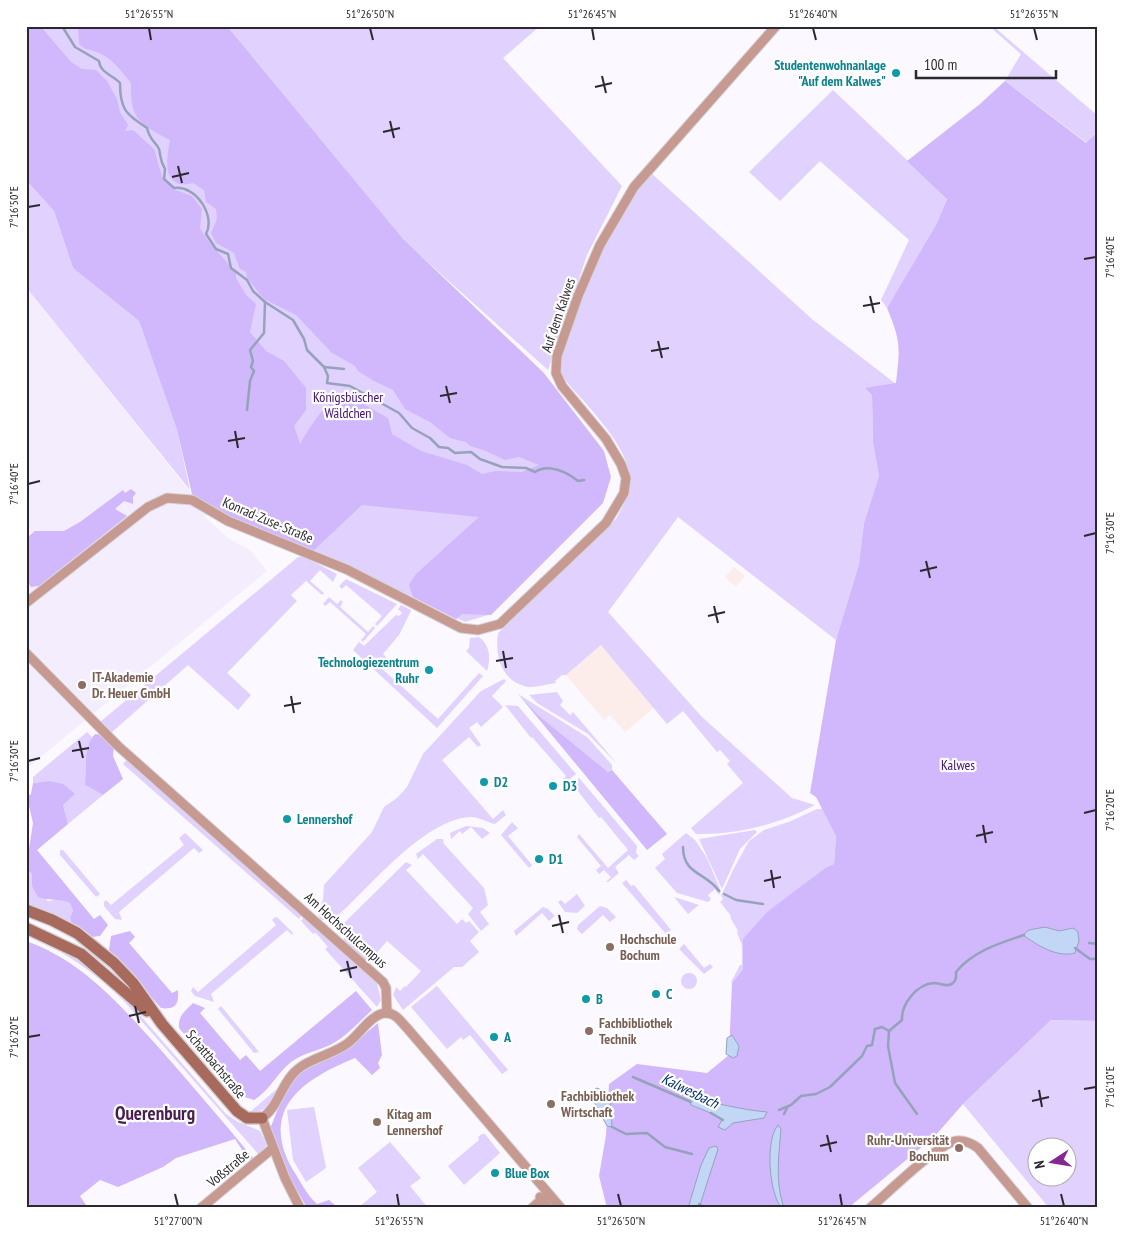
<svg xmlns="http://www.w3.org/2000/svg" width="1124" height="1234" font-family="'PT Sans Narrow',sans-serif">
<rect width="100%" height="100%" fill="#fbf9ff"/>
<!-- commercial -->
<path fill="#f3edfe" d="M26,287L192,494L210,504L205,517L228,538L251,551L267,571L26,769Z"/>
<!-- industrial -->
<g fill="#fcecea">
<path d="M734,567L745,576L736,587L725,577Z"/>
<path d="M601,645L655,707L625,732L610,715L604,720L566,675Z"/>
</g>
<!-- green -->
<g fill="#e1d1ff" fill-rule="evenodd">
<path d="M26,26H140L401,237L227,26H540L503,58L622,186L587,255L548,370L413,249L571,426L491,614L465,622L325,555L230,516Z"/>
<path d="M989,26H993L1098,116V133H1095L1087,143L1005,81L1021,54Z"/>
<path d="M833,90L947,198L937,223L887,308L881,300L909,240L820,161L780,201L749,172Z"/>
<path d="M651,173L813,320L896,384L872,395L873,443L879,476L864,523L859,564L836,640L678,517L608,612L702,717L792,798L815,805C779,824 738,835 696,834L691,828L743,783L727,764L730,761L720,750L717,752L683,711L667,724L601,645L566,675H562L555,681L556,683C547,684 532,689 524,686C500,679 495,654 498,633L616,519C623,506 632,491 630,476C625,440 581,400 559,373L558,357C582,294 606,226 651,173Z"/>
<path d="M26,180L54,211L73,268L139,321L177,430L190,490L26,287Z"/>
<path d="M303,556L337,574L333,582L320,570L310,581L324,593L322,595L306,581L291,595L297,601L227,673L251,695L238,710L188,665L111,733L100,722L298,557Z"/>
<path d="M346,579L397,604L377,626L375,624L382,616L346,585L342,589L339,586Z"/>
<path d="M329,597L337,604L341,600L343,602L340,607L368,632L373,626L375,628L363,642L361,640L366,634L330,602L325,606L323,604Z"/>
<path d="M401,605L411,610L410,613L399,635L383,654L387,658L380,667L438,719L479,673L483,676L437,728L353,650L359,642L364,646L396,615L399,616L402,613L398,609Z"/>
<path d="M479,637C490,645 491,659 487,671L466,651L469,648L470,638Z"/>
<path d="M504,679L506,681L492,696L503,707L481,727L477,722L469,728L481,745L478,747L469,737L442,760L493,819L503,810L506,815L495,824C487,822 479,817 470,817C422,820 368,890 334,919L321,920L316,911L323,900L324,885L372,832L384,807L397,798L407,787L423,754L481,691Z"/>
<path d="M557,692L563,701L560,705L570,715L573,712L618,765L588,734L537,703L529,695Z"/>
<path d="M518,694L587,737L612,765V770L608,772L538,715Z"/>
<path d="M505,705L518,706L576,774L565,783L562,780L566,776L532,737L531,738Z"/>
<path d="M87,732L92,737L86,760L85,785L103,795L68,824L63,805L75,794L49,781L33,783V777Z"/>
<path d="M127,759L303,914L299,919L123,764Z"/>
<path d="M579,778L637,846L636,853L639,856L634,860L629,855L615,867L619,873L608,882H606L611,877L604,870L599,874L596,870L601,866L577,837L579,834L608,868L628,850L601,817L599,818L574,786L570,789L568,787Z"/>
<path d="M817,809H823L836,836L834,864L825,868L768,911L743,969L732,983L731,982L740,965H742V946L737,932L738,931L730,917L731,916L720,902L723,899L721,896L734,868L749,841L764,830L791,821Z"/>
<path d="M512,822L518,828L508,836L532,865L529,868L501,835Z"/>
<path d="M466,826L483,828L490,833L482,839L471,827L462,834L460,831L451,839L450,833Z"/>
<path d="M755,830L757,832L740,849L722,889L699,839Z"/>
<path d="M185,833L203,850L199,853L194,848L119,912L122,920L115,919L104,906V902L106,900L111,905L184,845L179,838Z"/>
<path d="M686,833L695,840L707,858L721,891L719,895L715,889L708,895L711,899L708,902L677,893L655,868L665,859L662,854Z"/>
<path d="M437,839H443L444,844L484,888L488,905L480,912L489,924L481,931L468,914L473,908L423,854L418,859L416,854Z"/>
<path d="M60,850H63L100,894L96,897L60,855Z"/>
<path d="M406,862L412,865L406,870L457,924L462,919L466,923L469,921L479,932L470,941L479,952L462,967H454L403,1010L393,995L396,987L400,991L405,986L406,987L421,971L387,941L368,963L344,941L342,925Z"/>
<path d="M26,868L32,874V886L48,901L61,899L70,903L73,911L70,917L71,923L26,905Z"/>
<path d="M626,880L631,886L634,885L671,930L666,934L622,883Z"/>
<path d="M577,894L585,906L577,913L565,912L558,902L561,900L565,904Z"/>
<path d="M674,897L699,905L688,914Z"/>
<path d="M600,906L607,908L616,917L610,922L603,915L582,934L577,929L578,925Z"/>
<path d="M543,907L548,909L555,916L549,921L542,913L516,936L514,931Z"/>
<path d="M305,916L377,983L381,1000L377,1007L325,949L328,947L316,933L313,934L301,921Z"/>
<path d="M275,917L278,918L293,933L292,935L287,930L211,994L214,1002L195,996L191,991L193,987L198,992L276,925L272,920Z"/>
<path d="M26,934L76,958L125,998L226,1114L238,1122L260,1131L267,1145L259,1155L123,1000C94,972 65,951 26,936Z"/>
<path d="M684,944L704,968L710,964L713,967L704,974L679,949Z"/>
<circle cx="689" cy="981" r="8"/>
<path d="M437,986L508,1070L502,1074L470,1035L463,1040L461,1037L447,1049L411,1007Z"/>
<path d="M221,1006L259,1052L254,1053L218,1009Z"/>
<path d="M1051,1020L1098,1021V1208H1049L963,1104ZM1036,1146H1066V1176H1036Z"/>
<path d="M278,1088C271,1101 267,1113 250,1112Z"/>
<path d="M314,1107L326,1168L306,1182L293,1160L287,1110Z"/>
<path d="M482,1134H485L500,1153L464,1185L448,1166L479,1140L478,1137Z"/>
<path d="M390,1142L421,1178L410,1186L428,1208H358L377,1192L358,1168Z"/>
</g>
<!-- forest -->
<g fill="#d1b7fb">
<path d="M26,26L42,28L71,62L82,69L96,70L107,81L117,99L120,112L128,125L125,131L133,130L154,149L163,180L173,189L192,196L202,209L200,228L206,238L236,273V278L246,295L256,304L250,332L266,351L284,361L306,388V410L294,426L300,444C310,427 325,401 345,394L388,418L392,434L421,451L467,465L482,474L496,471L522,472L539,465L519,457L505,460L486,451L470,446L466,442L450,438L430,422L405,409L393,390L374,381L358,371L355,366L332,353L296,315L264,299L247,278L246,272L240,269L234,253L216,243L211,233L217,219L216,209L206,202L204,190L193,183C162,191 166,160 170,140C139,124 130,119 131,83C122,72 112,58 99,53C89,48 88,52 79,44L78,26H227L403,239L543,372L604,451L611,477L603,503L491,615L462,614L456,619L413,597L409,585L416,574L479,517L362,505L314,550L233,519L192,494L177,430L139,321L73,268L54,211L26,180Z"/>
<path d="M1005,81L1086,143L1096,133H1098V1021L1051,1020L963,1104L934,1137L848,1208H607L599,1176L606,1135L609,1084L637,1064L707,1073L729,1055L732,983L743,969V939L768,911L825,868L834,864L836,836L816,797L810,793L836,640L859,564L864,523L879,476L873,443L872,395L865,388L896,383C900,348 901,341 887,308L937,223L947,199L907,161L980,104Z"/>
<path d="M131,489L136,493L133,497V504L124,501L115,509L127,516L39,586L31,587L26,580V539L35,531H64L80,522L123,490L125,493Z"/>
<path d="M518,694L538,715L608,772L612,770L667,834L647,850Z"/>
<path d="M95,734L103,735L114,746L113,756L123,779L103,795L85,785C86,770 84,745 95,734Z"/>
<path d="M49,781L63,784L75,794L63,805L68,824L37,850L94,919L100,915L108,925L100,936L92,937L71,923L70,917L73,911L70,903C59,898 49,901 38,897L32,886V874L26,868L33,823L27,797L31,794L33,783Z"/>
<path d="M130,931L135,937L129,943L172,993L178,990C179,1004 176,1010 161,1008L109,950L111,936Z"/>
<path d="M26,941C83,961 121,1006 160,1049C192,1085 223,1122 254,1159L250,1162L235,1139L176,1158L163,1167L118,1187L100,1180L80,1196L88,1208H32L26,1199Z"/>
<path d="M356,991L372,1010C359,1022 346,1037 330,1045C317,1051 303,1053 291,1062C277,1073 270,1090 254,1100L235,1094L179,1028C178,1016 184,1012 193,1003L205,1008L200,1013L240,1060L246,1055L260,1071Z"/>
<path d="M378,1023L382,1055L378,1063L380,1068L372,1075L355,1058C304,1079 258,1108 293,1170C301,1182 306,1194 317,1204L329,1200L338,1208H307L289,1176L270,1129L283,1096L295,1078L306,1069L348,1048Z"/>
</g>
<!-- water -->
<g fill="#c2d7f6" stroke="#95a3ba">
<path d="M1045,927L1059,931L1073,928L1078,932L1079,941L1075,953C1057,958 1037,945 1023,935L1029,930Z"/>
<path d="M732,1035L739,1046L737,1056L733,1058L726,1054L727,1038Z"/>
<path d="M596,1088C613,1091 611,1113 612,1127L607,1126L594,1102L593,1091Z"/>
<path d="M692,1099C718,1103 742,1110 767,1112L764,1118L733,1123L725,1130L718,1127L722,1120L713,1114L691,1105L689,1100Z"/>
<path d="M778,1125L781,1129C779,1155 775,1179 783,1205L788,1208H781C769,1191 765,1141 778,1125Z"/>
<path d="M716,1146L718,1149L699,1208H688L701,1165L709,1148Z"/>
</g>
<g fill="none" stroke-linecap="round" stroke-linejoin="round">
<!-- stream -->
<g stroke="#95a3ba" stroke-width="2.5">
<path d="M62,26L75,47L99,61C100,73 113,75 120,83C120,110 126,114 147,128C150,141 156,142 159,149C161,157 160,161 165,169L164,179L174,188C196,185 216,216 206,234L216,249L228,254L231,268L247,280L253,291L265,302L293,320L304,339L307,350L324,367L328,376L327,383L350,386L399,413L412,428L430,438L439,447L448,448L455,453L471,452L480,459L502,467L526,468L535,472C548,463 567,472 578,481L584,480"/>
<path d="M324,367L344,369"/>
<path d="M247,410L250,381L254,371L251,367L253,361L250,350L264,333L265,302"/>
<path d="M683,847C683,875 706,872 719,891"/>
<path d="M724,894L736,900L763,904"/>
<path d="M1089,943L1098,944"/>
<path d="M1075,948L1090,959H1098"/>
<path d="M889,1031L888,1046L895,1083L917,1114"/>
<path d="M633,1077L691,1102"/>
<path d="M779,1110L791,1105L801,1096L816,1094L830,1087L862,1056L867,1046L872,1045L875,1029L882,1027L889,1031L902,1020C901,1004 917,984 934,983C940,983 948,988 953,983C957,980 956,976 956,972C973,951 1000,943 1024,935"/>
<path d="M711,1113L723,1120"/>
<path d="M784,1114L787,1108"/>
<path d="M612,1127L626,1134L647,1133L665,1147L692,1154"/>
<path d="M699,1204L706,1208"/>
</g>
<defs>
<g id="street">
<path d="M26,603L148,507L167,498L192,500L228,521L348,570L461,628L478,630L500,624L606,523L624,493L626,478L621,464L606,439L562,386L556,373L557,356L578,296L600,245L634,187L776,26"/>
<path d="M26,653L118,746L383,982L386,988L387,1013"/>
<path d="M540,1197L549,1208"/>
<path d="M201,1208L273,1148"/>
<path d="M300,1208L285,1178L262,1118C277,1108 280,1089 292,1075C306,1058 331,1056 348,1043C359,1035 372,1013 386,1013C396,1013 401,1022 407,1028L561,1208"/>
<path d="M532,1208L542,1199"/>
<path d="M870,1208C888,1193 937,1144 956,1141C965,1140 971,1143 978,1148L1028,1208"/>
</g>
<g id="secondary">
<path d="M26,910L52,920L77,933L114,963L133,983L162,1024L237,1111L247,1118H262"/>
<path d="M26,928L81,954L147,1011"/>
</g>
</defs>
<!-- street casing -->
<use href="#street" stroke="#d6d4da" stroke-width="11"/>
<!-- secondary casing -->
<use href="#secondary" stroke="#d6d4da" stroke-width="14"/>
<!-- street -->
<use href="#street" stroke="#c69a90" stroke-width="9"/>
<!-- secondary -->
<use href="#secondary" stroke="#a96a5e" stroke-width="11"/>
</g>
<!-- ticks -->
<path fill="none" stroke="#2b292f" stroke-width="2" d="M149,28L151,40M370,28L373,40M592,28L594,40M813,28L816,40M1034,28L1037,40M602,76L606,93M595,87L612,83M390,121L394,138M383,132L400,128M178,166L182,183M172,177L189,173M28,207L40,205M1084,259L1096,257M870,296L874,313M863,306L880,303M658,341L662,358M651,351L669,348M446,386L450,403M440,396L457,393M235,431L238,448M228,441L245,438M28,484L40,481M1084,536L1096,533M926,561L930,578M920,571L937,567M714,606L718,623M708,616L725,612M503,651L506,668M496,661L513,658M291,696L294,713M284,706L301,703M79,741L83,758M72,751L89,748M28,761L40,758M1084,813L1096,810M983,825L986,843M976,836L993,832M771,870L774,888M764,881L781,877M559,915L563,933M552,926L569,922M347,961L351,978M340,971L357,967M135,1006L139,1023M129,1016L146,1012M28,1037L40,1035M1084,1089L1096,1087M1039,1090L1042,1107M1032,1101L1049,1097M827,1135L831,1152M820,1146L837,1142M175,1194L178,1206M397,1194L399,1206M618,1194L621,1206M840,1194L842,1206M1061,1194L1064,1206"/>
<!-- markers -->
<g fill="#0f9aa8" stroke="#fff" stroke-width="2">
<circle cx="896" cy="73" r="5"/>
<circle cx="429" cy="670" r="5"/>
<circle cx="484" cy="782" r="5"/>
<circle cx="553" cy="786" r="5"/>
<circle cx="287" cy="819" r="5"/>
<circle cx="539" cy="859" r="5"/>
<circle cx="656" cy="994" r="5"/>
<circle cx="586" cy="999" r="5"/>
<circle cx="494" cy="1037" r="5"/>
<circle cx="495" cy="1173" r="5"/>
</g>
<g fill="#8d6e63" stroke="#fff" stroke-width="2">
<circle cx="82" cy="685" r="5"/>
<circle cx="610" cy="947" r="5"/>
<circle cx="589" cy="1031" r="5"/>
<circle cx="551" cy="1104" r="5"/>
<circle cx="377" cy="1122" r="5"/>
<circle cx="959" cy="1148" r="5"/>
</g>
<g text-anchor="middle" stroke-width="4.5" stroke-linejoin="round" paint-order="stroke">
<!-- culture labels -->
<g font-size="14" font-weight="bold" fill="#0d838f" stroke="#fff" text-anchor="start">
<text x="886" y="70" text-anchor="end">Studentenwohnanlage<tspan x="886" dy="16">"Auf dem Kalwes"</tspan></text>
<text x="419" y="667" text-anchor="end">Technologiezentrum<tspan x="419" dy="16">Ruhr</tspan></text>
<text x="494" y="787">D2</text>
<text x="563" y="791">D3</text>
<text x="297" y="824">Lennershof</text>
<text x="549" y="864">D1</text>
<text x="666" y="999">C</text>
<text x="596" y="1004">B</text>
<text x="504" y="1042">A</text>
<text x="505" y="1178">Blue Box</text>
</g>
<!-- street labels -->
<g font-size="14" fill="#2b292f" stroke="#fff">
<text transform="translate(558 315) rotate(-71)" y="5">Auf dem Kalwes</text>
<text transform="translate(268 520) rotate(23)" y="5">Konrad-Zuse-Straße</text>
<text transform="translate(346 930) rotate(42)" y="5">Am Hochschulcampus</text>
<text transform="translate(216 1064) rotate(50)" y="5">Schattbachstraße</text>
<text transform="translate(228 1168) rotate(-40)" y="5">Voßstraße</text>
</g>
<!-- park labels -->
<g font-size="14" fill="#420f71" stroke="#fff">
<text x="348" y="402">Königsbüscher<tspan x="348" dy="16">Wäldchen</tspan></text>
<text x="958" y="770">Kalwes</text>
</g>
<!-- education labels -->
<g font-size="14" font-weight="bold" fill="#785e54" stroke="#fff" text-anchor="start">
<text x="92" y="682">IT-Akademie<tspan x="92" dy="16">Dr. Heuer GmbH</tspan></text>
<text x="620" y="944">Hochschule<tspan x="620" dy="16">Bochum</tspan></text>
<text x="599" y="1028">Fachbibliothek<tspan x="599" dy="16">Technik</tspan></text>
<text x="561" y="1101">Fachbibliothek<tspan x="561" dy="16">Wirtschaft</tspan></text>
<text x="387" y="1119">Kitag am<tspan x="387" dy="16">Lennershof</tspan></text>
<text x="949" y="1145" text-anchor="end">Ruhr-Universität<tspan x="949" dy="16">Bochum</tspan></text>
</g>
<!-- water labels -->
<g font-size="15" font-style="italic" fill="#012f70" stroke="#fff">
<text transform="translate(690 1091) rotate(26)" y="5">Kalwesbach</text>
</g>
<!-- district labels -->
<g font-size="19" font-weight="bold" fill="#491d4f" stroke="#fff">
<text x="155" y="1120">Querenburg</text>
</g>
</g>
<!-- border -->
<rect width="1124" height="1234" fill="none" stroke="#ffffff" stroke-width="55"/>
<!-- north arrow -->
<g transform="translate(1052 1162) rotate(258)"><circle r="24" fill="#ffffff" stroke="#aaa9ac"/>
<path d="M0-4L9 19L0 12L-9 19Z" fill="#852792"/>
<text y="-8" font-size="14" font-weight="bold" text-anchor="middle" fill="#2b292f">N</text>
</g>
<!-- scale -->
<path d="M916 70v8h140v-8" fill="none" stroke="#2b292f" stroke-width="2.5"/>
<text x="924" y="70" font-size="15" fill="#2b292f" stroke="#ffffff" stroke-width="4" paint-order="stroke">100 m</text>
<rect x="28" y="28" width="1068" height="1178" fill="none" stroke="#2b292f" stroke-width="2"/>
<g font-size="12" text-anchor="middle" fill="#2b292f">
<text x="149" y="18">51°26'55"N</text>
<text x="370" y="18">51°26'50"N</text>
<text x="592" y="18">51°26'45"N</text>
<text x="813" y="18">51°26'40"N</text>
<text x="1034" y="18">51°26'35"N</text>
<text transform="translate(14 207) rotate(-90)" y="4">7°16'50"E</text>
<text transform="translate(1110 257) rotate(-90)" y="4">7°16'40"E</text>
<text transform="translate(14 484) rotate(-90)" y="4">7°16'40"E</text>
<text transform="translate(1110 533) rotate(-90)" y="4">7°16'30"E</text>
<text transform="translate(14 761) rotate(-90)" y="4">7°16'30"E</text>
<text transform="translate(1110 810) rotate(-90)" y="4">7°16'20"E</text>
<text transform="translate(14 1037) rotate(-90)" y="4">7°16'20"E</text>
<text transform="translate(1110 1087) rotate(-90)" y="4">7°16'10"E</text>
<text x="178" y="1225">51°27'00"N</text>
<text x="399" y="1225">51°26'55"N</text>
<text x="621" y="1225">51°26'50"N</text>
<text x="842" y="1225">51°26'45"N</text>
<text x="1064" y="1225">51°26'40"N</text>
</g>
</svg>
